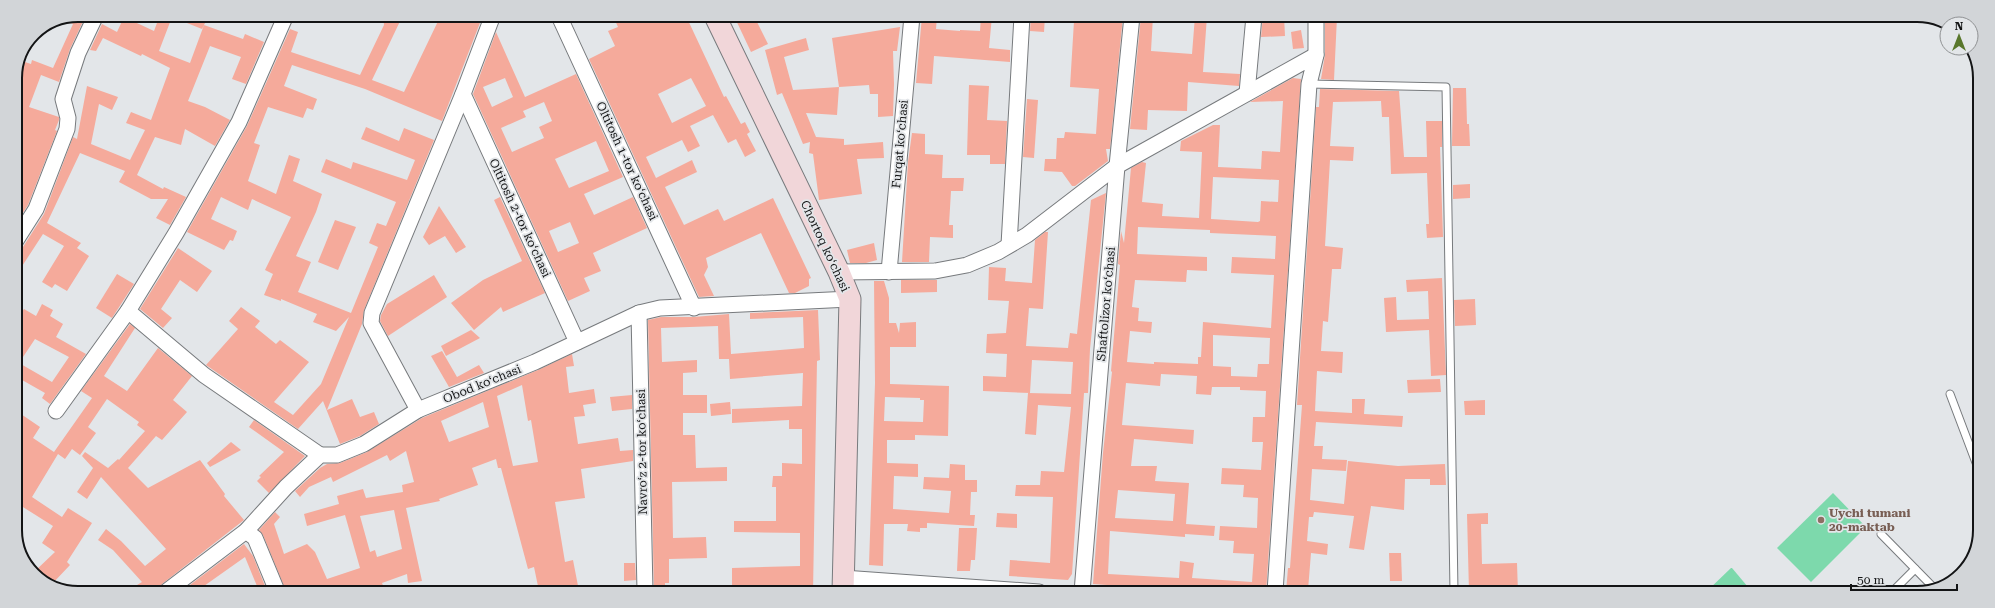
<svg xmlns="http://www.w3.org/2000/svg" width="1995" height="608" font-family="'Roboto Serif',serif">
<rect width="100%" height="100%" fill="#e3e6e9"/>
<!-- green -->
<g fill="#7dd9ac">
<path d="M1833,493L1866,527L1811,582L1777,548Z"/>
<path d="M1732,568L1753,593H1705L1731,568Z"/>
</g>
<!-- building -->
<g fill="#f5aa9b" fill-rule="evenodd">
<path d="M78,15H86L70,49L59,82L41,75L29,107L59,117V120L55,130L57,131L28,205L15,225V78L22,61L31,64L32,60L53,68L73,24L64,21Z"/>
<path d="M160,15H198L207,19L202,29L172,17L159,51L190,63L204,25L243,39L245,34L264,42L246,84L232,79L241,57L210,46L188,101L205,107L230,120L215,146L185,129L181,145L155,137L137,175L163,189L164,187L186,197L170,225L156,218L168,199H151L119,182L125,171L80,153L47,223L81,243L77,248L89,256L67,291L55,284L52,288L42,282L64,246L43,234L15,277V251L23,247L44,214L73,137L77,139L87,86L118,97L112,110L99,104L91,144L130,160L145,130L126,123L131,112L151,120L170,68L142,54L141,56L103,38L96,51L90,50L102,24L117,32L124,17L154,31Z"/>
<path d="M383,15H403L372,80L404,92L441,15H483L442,121L365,89L292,65L284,86L317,99L313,110L307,108L303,118L268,107L254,143L260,145L248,181L276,194L289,155L300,159L293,181L322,194L316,212L296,256L311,262L298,292L351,313L378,247L369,243L377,223L386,226L396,202L321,172L326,159L351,169L353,162L407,180L415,160L361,139L366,127L399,141L404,128L434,140L364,310L362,324L327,410L352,399L360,417L374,412L379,424L360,436L340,444L323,401L298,429L206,365L238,329L229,321L241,307L260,321L255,327L276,344L280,340L309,362L274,402L293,415L321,384L349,317L336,331L313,322L317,314L281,299V301L264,295L273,274L265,270L291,217L252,199L248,210L221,197L211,219L237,231L233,241L230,240L224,250L187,232L247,126L290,29L298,32L291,52L360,75L384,25Z"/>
<path d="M613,16H686L724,97L726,96L741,124L745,122L750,132L747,134L756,151L745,157L736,139L728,143L713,115L690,126L700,146L688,152L682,140L646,157L656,178L692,160L697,172L665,187L684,225L718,209L724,221L773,198L811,278L809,279V286L795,293H789L761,233L706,258L708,267L704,275L714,296L699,297L589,59L615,46L608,31L618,27ZM691,78L706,106L672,123L658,94Z"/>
<path d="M734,16H754L768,44L751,52Z"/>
<path d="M922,16H937L936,29L960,31V30L980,31L981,16H992L989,48L1010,50V62L934,56L932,84L916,83Z"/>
<path d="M1031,16H1045L1044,32L1030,31Z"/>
<path d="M1105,16H1123L1110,149H1106L1108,161L1075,186H1072L1062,172L1044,171L1045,159H1056L1057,138H1064L1065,132L1096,134L1099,89L1070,87L1074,21L1105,23Z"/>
<path d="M1141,16H1153L1151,51L1192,54L1195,16H1207L1203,72L1240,74L1239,86L1188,82L1187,111L1148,110L1147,130L1130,129Z"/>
<path d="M1263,16H1284L1285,36L1261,37Z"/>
<path d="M1325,16L1337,17L1334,80L1321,79L1325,55Z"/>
<path d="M900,27L897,51H893L894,84L893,116L878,117V94H870L869,85L839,87L832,38Z"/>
<path d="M1301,30L1304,48L1293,49L1291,32Z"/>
<path d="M496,32L525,97L576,74L623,177L584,194L594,215L633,197L647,228L593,253L601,271L584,278L590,291L568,301L473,94ZM505,78L513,97L492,107L483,87ZM544,102L552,121L539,127L544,138L512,152L501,128L526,117L523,111ZM596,141L609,171L569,188L555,159ZM570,222L579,243L558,252L549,231Z"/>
<path d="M806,38L809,50L784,57L793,90L839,87L837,115L806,113L816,137L844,139V145L883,142L884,158L857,159L862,194L819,200L813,154L809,153L810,142L803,144L782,93L777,95L765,50Z"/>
<path d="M1293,78L1301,79L1266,592H1205L1093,584L1103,453L1112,372L1111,371L1120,265L1118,264L1121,231L1124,243L1131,168L1142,162L1146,163L1142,202L1163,204L1162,216L1199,218L1202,152L1180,151L1181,141L1213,125H1220L1218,167L1261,169L1262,151L1280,152L1283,101L1250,102ZM1213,177L1279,180L1278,202L1261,201L1260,221L1258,222L1211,219ZM1138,227L1210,230V233L1276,236L1275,259L1232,257L1231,273L1274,275L1271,328L1203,322L1201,357H1198V364L1154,362V364L1127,362L1130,331L1151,333L1152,322L1138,321L1139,308L1132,307L1135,280L1186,282L1187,270L1207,271V257L1137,254ZM1213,335L1270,338L1269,364H1258L1257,377L1231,376V367L1213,366ZM1161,374L1197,376L1196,394L1211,395L1212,387H1240V390L1266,391L1265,417H1253L1252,442H1263L1261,470L1222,468L1221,484L1244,485L1243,497L1258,498L1257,528L1220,526L1219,540L1234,541L1233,553L1254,554L1252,582L1192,578L1194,563L1180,561L1179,578L1108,574L1110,531L1185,537V534L1214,536L1215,526L1186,524L1189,483L1155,481L1157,466H1131L1134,439L1193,444L1194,430L1122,425L1126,383L1160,386ZM1118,490L1175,494L1173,521L1115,518Z"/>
<path d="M969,85L989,86L987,120L1007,121L1005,164H990V155H967Z"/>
<path d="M1453,88H1466L1467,124H1469L1470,146H1452Z"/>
<path d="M1320,89L1399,91L1404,157H1427L1426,121H1442V147H1440L1443,237L1427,238L1426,224H1429L1427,173L1391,174L1389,117H1382L1381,101L1333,102L1330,146L1354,147L1353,161L1330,160L1325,246L1343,248L1341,269H1332L1328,322L1323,321L1321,351L1343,352L1342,373L1317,371L1315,411L1352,413V399H1365L1364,414L1403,416L1402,427L1316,422L1314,446H1323L1322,459L1347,460L1346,471L1312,469L1310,500L1344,504L1348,461L1398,466L1445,464L1446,485H1430V479H1405L1404,510L1371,506L1364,550L1349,548L1354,516L1314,512L1313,517H1309L1307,541L1328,544L1327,555L1311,553L1308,590L1304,589L1303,592H1286L1288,568H1290L1302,405H1297L1316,107H1319Z"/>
<path d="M1027,99L1038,100L1034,158L1023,157Z"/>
<path d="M912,133L925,134V154L943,155L942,178H964L963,191H951L949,225H953V238L930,237L929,262H902L908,162Z"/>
<path d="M1470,184V198L1453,199V185Z"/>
<path d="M1106,193L1090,349L1088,393H1084L1072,574L1068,580L1009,576L1010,560L1050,563L1053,497L1015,496L1016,485H1040L1041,471L1064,472L1071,407L1038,405L1036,435L1025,434L1028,393L1071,394L1073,362L1032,360L1030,393L983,391V376L1006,377L1007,354L986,353L987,334L1006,333L1009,301L988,300L989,267L1006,268L1005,281L1032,283L1035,240L1045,232H1048L1043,309L1029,308L1026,346L1068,348L1070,333L1077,334L1091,200Z"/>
<path d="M500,197L545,293L503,312L501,307L474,330L451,303L483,280L522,261L494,200Z"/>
<path d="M439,206L466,247L456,253L445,236L429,245L423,237Z"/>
<path d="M335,220L356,227L338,270L318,262Z"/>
<path d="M874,243L877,260L866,263H850L847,250Z"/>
<path d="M178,248L212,271L197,292L180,280L161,309L172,318L163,328L140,309Z"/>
<path d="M117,274L134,284L112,318L96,308Z"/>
<path d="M434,275L447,297L388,336L380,321L381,315L387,304Z"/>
<path d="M1442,278L1446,375L1431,376L1429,330L1386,332L1384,298L1396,297L1397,320L1429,319L1428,291L1407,292L1406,280Z"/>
<path d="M901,280H937V292L901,293Z"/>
<path d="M874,281H884L889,298V323H896L899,333L900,323L916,322V347H890V384L949,386L948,436L915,435V440H887V463L918,464V477L894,476L893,509L949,513L951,491L923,489L924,477L949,478L950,464L965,465V480H977V492H971L970,515H975L974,526L927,523V528H920V532L907,531L908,524H884L883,566L869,565L875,383ZM885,397L920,398V400H924L923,422L884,421Z"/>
<path d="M1475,299L1476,325L1455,326L1454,300Z"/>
<path d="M42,304L53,310L50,316L63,324L56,337L86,354L50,404L42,398L45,393L15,376V322L24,309L36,316ZM35,339L69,357L52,382L19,363Z"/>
<path d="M818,310L820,360L817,361L813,592H784V585L732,586V568L800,566V533L734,532V521H776V487H772L773,476H782V463L802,464V429H789V420L732,423V409L802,406L803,373L730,379L729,359H719L718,326L661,328L662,362L697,360V372L683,373V395H707V413H683V435H695L696,468L727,467V481L672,482L673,538L706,537L707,558L669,559V583H665V592L654,591L648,320L661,317H694L729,314L731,354L804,348L803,317L750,319V313Z"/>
<path d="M130,324L135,328L104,376L127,391L158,348L192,376L173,400L187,412L162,440L156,436L128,468L148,488L200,460L225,494L224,496L244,520L162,584L158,591H127L142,582L113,550L98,540L106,529L121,541L145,566L166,549L101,477L87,499L77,492L93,468L82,456L85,452L108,468L118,459L119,460L145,431L137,425L139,422L107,399L88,427L96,433L80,455L72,449L65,459L58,454L32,497L62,517L68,508L92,523L67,562L70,565L52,584L34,572L55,552L42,543L53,526L15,502V441L23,429L15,425V410L40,427L33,438L54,452L92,398L81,391Z"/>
<path d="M471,330L480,338L446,356L441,346Z"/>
<path d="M442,351L457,377L479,365L484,373L449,387L431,356Z"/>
<path d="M572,354L574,366L566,367L569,393L594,389L596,403L583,405L585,416L574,417L578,444L618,438L620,451L633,450V461L581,469L585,498L555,502L565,562L573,560L579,591H539L534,567L528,569L501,468H498L496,459L472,468L478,485L439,499L440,501L406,508L422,581L408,583L407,574L382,583L385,591H286L263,535L259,530L275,512L280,517L274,524L284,554L307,544L315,552L327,579L360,568L345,515L307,526L304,514L339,504L337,496L363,489L366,498L403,492L402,485L414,482L406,451L390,461L387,455L333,482L331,477L309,487L300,497L295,491L320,468L327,464L340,463L367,452L422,418L538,370ZM522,385L528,421L531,420L538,462L513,466L497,396ZM483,402L489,427L449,442L441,421ZM394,510L402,549L377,557L375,550L370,552L360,516Z"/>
<path d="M1440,379L1441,392L1408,393L1407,380Z"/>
<path d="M632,395V409L612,411L610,397Z"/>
<path d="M1485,400V415H1465L1464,401Z"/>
<path d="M730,402L731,414L711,416L710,404Z"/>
<path d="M254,420L305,456L269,493L257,481L261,477L259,476L284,452L249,427Z"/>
<path d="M231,442L241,450L210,467L207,463Z"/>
<path d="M997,513L1017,514V528L996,527Z"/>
<path d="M1488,513V524H1481L1482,564L1517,563L1518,593L1469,592L1467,514Z"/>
<path d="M959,528H977L975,560H971L970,571H957Z"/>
<path d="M244,544L253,556L267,591H259L245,557L204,586L208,591H182Z"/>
<path d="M1389,553H1401L1402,581H1390Z"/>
<path d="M624,563H635L636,580L624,581Z"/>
</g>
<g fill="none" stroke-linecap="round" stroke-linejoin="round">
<defs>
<g id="service">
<path d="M1309,84L1446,87L1454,592"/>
<path d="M1950,394L1978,468"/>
<path d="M1881,534L1933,587"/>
<path d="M1891,593L1915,569"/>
</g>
<g id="minor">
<path d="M559,16L694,308"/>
<path d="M1316,55V16"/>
<path d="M1247,93L1254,16"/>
<path d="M463,94L577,342"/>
<path d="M15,242L36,209L67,129L68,118L63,99L78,53L96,15"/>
<path d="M1009,245L1022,16"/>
<path d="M839,272L935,271L967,265L998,252L1027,235L1117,166L1316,55L1309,84L1275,592"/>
<path d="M889,272L912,16"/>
<path d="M128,311L204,375L320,455"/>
<path d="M639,313L645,591"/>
<path d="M418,410L371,323L372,313L463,94L493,15"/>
<path d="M56,411L128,311L176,233L239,122L286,15"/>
<path d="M246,531L255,538L277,591"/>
<path d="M843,578L1039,592"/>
<path d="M167,591L246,531L286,487L320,455H337L364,444L418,410L535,362L639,313L660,308L850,299"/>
<path d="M1082,592L1117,166L1132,16"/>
</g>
<path id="secondary" d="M715,16L839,272L850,299L843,592"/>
</defs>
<!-- service casing -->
<use href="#service" stroke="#777a7d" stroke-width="9"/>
<!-- minor casing -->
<use href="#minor" stroke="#777a7d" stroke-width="17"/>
<!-- secondary casing -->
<use href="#secondary" stroke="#777a7d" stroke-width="23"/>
<!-- service -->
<use href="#service" stroke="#fff" stroke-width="7"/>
<!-- minor -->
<use href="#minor" stroke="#fff" stroke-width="15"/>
<!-- secondary -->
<use href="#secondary" stroke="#f1d6d9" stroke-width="21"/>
</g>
<!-- markers -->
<circle fill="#8d6e63" stroke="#e3e6e9" stroke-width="1.5" cx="1821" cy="520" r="4"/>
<g text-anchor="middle" stroke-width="3.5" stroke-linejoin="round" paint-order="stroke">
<!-- street labels -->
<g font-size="12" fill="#131415" stroke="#e3e6e9">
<text transform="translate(900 144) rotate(-85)" y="4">Furqat koʻchasi</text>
<text transform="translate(627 161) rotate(65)" y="4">Oltitosh 1-tor koʻchasi</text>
<text transform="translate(520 218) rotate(65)" y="4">Oltitosh 2-tor koʻchasi</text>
<text transform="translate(825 246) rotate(65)" y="4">Chortoq koʻchasi</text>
<text transform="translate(1106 304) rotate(-85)" y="4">Shaftolizor koʻchasi</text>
<text transform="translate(482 384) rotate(-22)" y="4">Obod koʻchasi</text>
<text transform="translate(642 452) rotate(-91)" y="4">Navroʻz 2-tor koʻchasi</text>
</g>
<!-- education labels -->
<g font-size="12" font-weight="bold" fill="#785e54" stroke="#e3e6e9" text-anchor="start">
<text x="1829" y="517">Uychi tumani<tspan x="1829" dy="14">20-maktab</tspan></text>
</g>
</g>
<!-- crop -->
<path d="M0 0H1995V608H0ZM78 22H1917A56 56 0 0 1 1973 78V530A56 56 0 0 1 1917 586H78A56 56 0 0 1 22 530V78A56 56 0 0 1 78 22Z" fill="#d2d5d8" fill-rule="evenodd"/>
<path fill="none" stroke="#131415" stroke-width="2" d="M78 22H1917A56 56 0 0 1 1973 78V530A56 56 0 0 1 1917 586H78A56 56 0 0 1 22 530V78A56 56 0 0 1 78 22Z"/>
<!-- north arrow -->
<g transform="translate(1959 36)"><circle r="19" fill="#e3e6e9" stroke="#909294"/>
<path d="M0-3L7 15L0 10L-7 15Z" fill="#59772c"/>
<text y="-6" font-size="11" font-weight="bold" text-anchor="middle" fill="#131415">N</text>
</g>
<!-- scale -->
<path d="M1851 584v6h106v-6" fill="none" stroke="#131415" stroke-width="2"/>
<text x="1857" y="584" font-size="12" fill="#131415" stroke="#e3e6e9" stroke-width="3" paint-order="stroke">50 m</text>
</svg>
